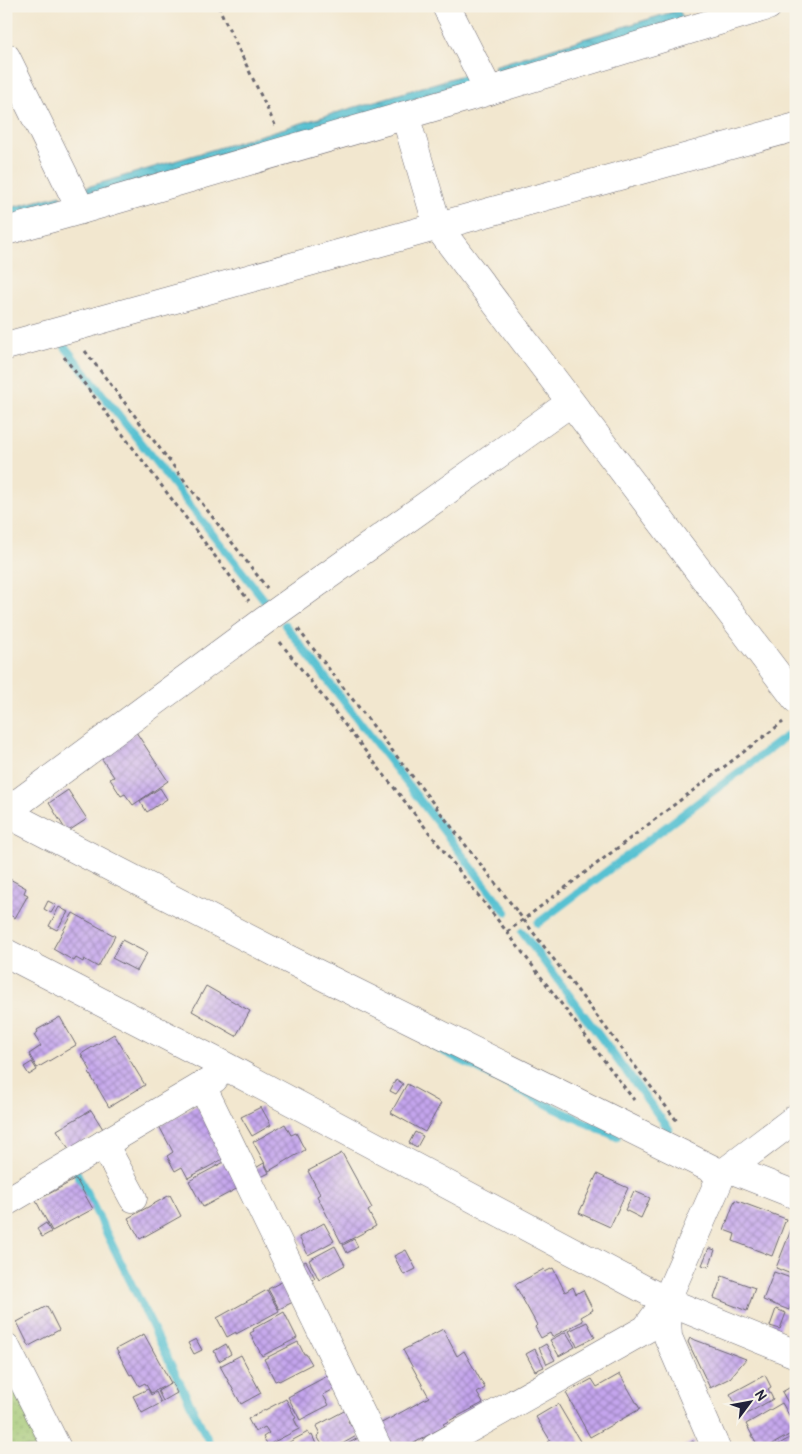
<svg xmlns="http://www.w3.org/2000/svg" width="802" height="1454" font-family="Pangolin,sans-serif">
<defs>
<pattern id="grass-dots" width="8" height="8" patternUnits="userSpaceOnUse" patternTransform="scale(1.25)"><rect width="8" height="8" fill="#a0c671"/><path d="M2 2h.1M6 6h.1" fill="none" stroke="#82a05e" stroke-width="1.8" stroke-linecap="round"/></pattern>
<pattern id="water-ripples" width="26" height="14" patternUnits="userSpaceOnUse" patternTransform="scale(1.25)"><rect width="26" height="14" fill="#57c1d2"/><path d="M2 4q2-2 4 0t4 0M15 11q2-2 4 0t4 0" fill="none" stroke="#489cac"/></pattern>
<pattern id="building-cross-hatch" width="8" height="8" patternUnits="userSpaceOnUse" patternTransform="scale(1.25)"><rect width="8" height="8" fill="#c4a5ed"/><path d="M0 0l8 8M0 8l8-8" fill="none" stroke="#9f86c1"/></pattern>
</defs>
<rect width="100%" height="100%" fill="#f7f3e8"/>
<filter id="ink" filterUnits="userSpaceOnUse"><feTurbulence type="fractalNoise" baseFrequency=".02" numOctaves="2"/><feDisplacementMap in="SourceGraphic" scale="10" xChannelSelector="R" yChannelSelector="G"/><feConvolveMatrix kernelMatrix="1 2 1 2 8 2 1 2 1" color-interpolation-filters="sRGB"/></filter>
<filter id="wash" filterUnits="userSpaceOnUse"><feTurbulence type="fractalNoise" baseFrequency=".0096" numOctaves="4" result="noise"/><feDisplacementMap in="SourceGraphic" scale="20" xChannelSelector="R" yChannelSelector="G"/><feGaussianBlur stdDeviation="1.12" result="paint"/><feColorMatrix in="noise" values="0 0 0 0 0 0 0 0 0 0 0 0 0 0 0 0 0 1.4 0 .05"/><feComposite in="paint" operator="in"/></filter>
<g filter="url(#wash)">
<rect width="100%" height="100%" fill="#f2e7cf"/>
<!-- grass -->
<path fill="url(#grass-dots)" stroke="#617456" d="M6,1368L46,1448H6Z"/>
<!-- water -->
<g fill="url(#water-ripples)" stroke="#3c7286">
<path d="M679,10L683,18L498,74L494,66Z"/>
<path d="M466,74L465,84L88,196L84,188Z"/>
<path d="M61,195L60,204L6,218V209Z"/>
</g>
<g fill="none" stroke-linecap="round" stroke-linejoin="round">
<!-- stream -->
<g stroke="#57c1d2" stroke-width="8">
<path d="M65,347L266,602"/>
<path d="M285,625L506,912"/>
<path d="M538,923L796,729"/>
<path d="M522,932L669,1129"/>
<path d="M435,1047L554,1108L617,1137"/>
<path d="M76,1171L212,1448"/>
</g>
</g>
<g id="blocks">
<!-- building -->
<g fill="url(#building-cross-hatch)">
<path d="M136,732L168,781L133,805L125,794L121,796L110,779L114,777L100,756Z"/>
<path d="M160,788L167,799L147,812L140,801Z"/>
<path d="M68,790L87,819L67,832L49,803Z"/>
<path d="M8,878L26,888L24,893L28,895L15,918L6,913V881Z"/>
<path d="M48,901L56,905L51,913L44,909Z"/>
<path d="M59,907L68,912L57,930L49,926Z"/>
<path d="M73,913L115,936L98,967L84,959L83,962L76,958L74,961L53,949Z"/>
<path d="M122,940L147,953L137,971L112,958Z"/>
<path d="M206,986L250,1011L236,1036L192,1011Z"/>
<path d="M60,1017L76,1045L37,1068L29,1054L41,1046L34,1035L38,1032L37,1030Z"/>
<path d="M114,1034L145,1085L109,1107L89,1073L91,1071L81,1054Z"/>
<path d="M32,1062L37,1070L29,1075L24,1067Z"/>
<path d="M396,1079L403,1084L396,1094L390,1091Z"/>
<path d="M407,1084L441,1103L425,1132L391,1113Z"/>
<path d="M197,1105L225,1158L188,1178L182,1167L175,1171L167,1156L173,1152L159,1126Z"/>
<path d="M261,1107L271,1125L252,1136L241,1117Z"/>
<path d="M91,1110L103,1129L69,1149L57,1130Z"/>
<path d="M285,1124L291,1135L296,1133L305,1150L269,1171L253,1142Z"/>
<path d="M415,1132L423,1136L417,1147L409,1143Z"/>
<path d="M342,1153L372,1208L368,1211L376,1226L342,1244L317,1196L320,1194L308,1171Z"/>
<path d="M226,1161L240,1187L203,1207L189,1181Z"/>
<path d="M264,1163L269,1173L259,1178L254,1169Z"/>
<path d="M597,1174L628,1188L610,1227L579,1213Z"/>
<path d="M76,1179L93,1209L52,1231L36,1201Z"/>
<path d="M634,1191L650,1198L641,1218L625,1210Z"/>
<path d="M170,1195L181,1216L140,1239L128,1218Z"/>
<path d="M735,1200L786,1219L772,1256L733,1241L735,1234L724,1230Z"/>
<path d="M796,1217V1276L776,1268Z"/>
<path d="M46,1223L51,1232L42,1237L37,1229Z"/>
<path d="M324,1223L334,1241L308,1255L299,1237Z"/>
<path d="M354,1239L358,1247L347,1253L343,1245Z"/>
<path d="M335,1246L345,1265L319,1280L309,1260Z"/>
<path d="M709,1248L715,1250L709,1267L702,1265Z"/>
<path d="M406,1250L416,1269L404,1275L394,1256Z"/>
<path d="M306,1261L315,1278L307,1282L297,1266Z"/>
<path d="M553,1268L565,1292L573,1287L576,1294L583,1290L593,1310L581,1317L583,1321L552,1337L550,1333L541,1338L535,1327L537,1325L515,1285L544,1269L545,1272Z"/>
<path d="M774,1272L796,1280V1294L789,1310L763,1300Z"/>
<path d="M722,1276L755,1288L747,1311L714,1298Z"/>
<path d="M285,1280L297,1300L279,1309L268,1289Z"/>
<path d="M267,1290L279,1311L236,1334V1332L227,1337L217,1318Z"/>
<path d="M47,1306L59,1330L29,1346L17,1322Z"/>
<path d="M776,1309L786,1313L780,1329L770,1326Z"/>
<path d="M284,1312L297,1338L262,1356L250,1333L254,1331L253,1329Z"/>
<path d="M587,1322L595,1337L577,1346L569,1331Z"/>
<path d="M443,1329L457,1356L464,1351L485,1388L477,1393L483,1403L443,1424L445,1426L405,1448H390L378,1425L429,1397L403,1350Z"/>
<path d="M566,1332L575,1347L559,1356L550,1340Z"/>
<path d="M144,1334L171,1383L151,1393L145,1383L139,1386L132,1374L130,1375L116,1349Z"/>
<path d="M690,1338L746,1359L730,1378L710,1388L688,1342Z"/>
<path d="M196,1339L202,1350L194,1354L188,1343Z"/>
<path d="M298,1342L304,1354H306L312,1364L279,1381L278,1380L275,1381L264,1359Z"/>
<path d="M226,1344L231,1354L219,1361L214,1351Z"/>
<path d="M546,1344L555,1360L547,1364L539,1348Z"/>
<path d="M535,1349L544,1367L535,1371L526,1354Z"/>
<path d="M241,1355L261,1393L241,1404L220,1366Z"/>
<path d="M331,1374L335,1381L331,1384L334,1389L323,1395L329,1405L300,1420L288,1397Z"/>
<path d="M620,1374L640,1409L590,1437L566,1393L592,1379L597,1387Z"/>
<path d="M765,1375L771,1387L768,1389L773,1399L743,1416L730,1394Z"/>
<path d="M172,1383L177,1393L163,1401L158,1391Z"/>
<path d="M796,1384V1417L782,1392Z"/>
<path d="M148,1389L151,1395L156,1392L161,1403L142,1413L133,1396Z"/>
<path d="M286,1399L296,1418L294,1419L299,1429L268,1445L263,1437L269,1433L265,1427L255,1432L248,1419Z"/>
<path d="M782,1403L796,1427V1431L766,1448H759L746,1424Z"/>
<path d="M558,1404L581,1443L572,1448H551L547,1442L550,1440L536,1417Z"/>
<path d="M346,1410L351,1419L348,1421L351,1426L355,1424L360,1434L335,1448H324L317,1436L320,1434L316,1426Z"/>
<path d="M308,1432L310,1436L312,1435L316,1444L311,1447L312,1448H278Z"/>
<path d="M795,1435L796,1448H772Z"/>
<path d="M360,1437L366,1448H340Z"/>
<path d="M693,1441L697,1448H681Z"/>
</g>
</g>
</g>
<g filter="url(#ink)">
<use href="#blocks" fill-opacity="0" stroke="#6b676f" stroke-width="1"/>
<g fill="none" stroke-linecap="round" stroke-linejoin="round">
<defs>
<g id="minor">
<path d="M446,6L489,91"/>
<path d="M6,57L81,210"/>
<path d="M405,115L438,227L796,699"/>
<path d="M6,231L81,210L489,91L768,6"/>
<path d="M6,346L796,127"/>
<path d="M6,812L264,621L570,403"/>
<path d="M6,813L288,959L722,1174"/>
<path d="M6,953L223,1065L666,1301L796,1354"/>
<path d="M202,1086L378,1448"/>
<path d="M104,1144L133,1198"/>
<path d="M730,1169L796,1195"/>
<path d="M6,1202L214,1079L217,1074"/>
<path d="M666,1301L668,1337L716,1448"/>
<path d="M6,1347L57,1448"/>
<path d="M435,1448L646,1329L666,1301L722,1174L796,1118"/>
</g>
</defs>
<!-- minor casing -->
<use href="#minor" stroke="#6b676f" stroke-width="29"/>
<!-- path -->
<g stroke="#6b676f" stroke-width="3" stroke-dasharray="4 4" stroke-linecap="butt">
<path d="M218,6L276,127"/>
<path d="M85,351L267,588"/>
<path d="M64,357L249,601"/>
<path d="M298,629L523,919L677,1121"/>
<path d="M280,642L507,932L634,1100"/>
<path d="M507,932L783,722"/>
</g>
<!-- minor -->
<use href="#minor" stroke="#fff" stroke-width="28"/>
</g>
</g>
<!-- margin -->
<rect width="802" height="1454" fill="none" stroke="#f7f3e8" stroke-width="25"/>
<!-- north arrow -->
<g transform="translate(750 1402) rotate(58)" stroke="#f7f3e8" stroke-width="4" paint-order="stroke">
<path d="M0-4L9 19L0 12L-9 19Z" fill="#22223b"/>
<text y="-8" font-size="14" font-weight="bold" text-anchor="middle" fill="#22223b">N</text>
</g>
</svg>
